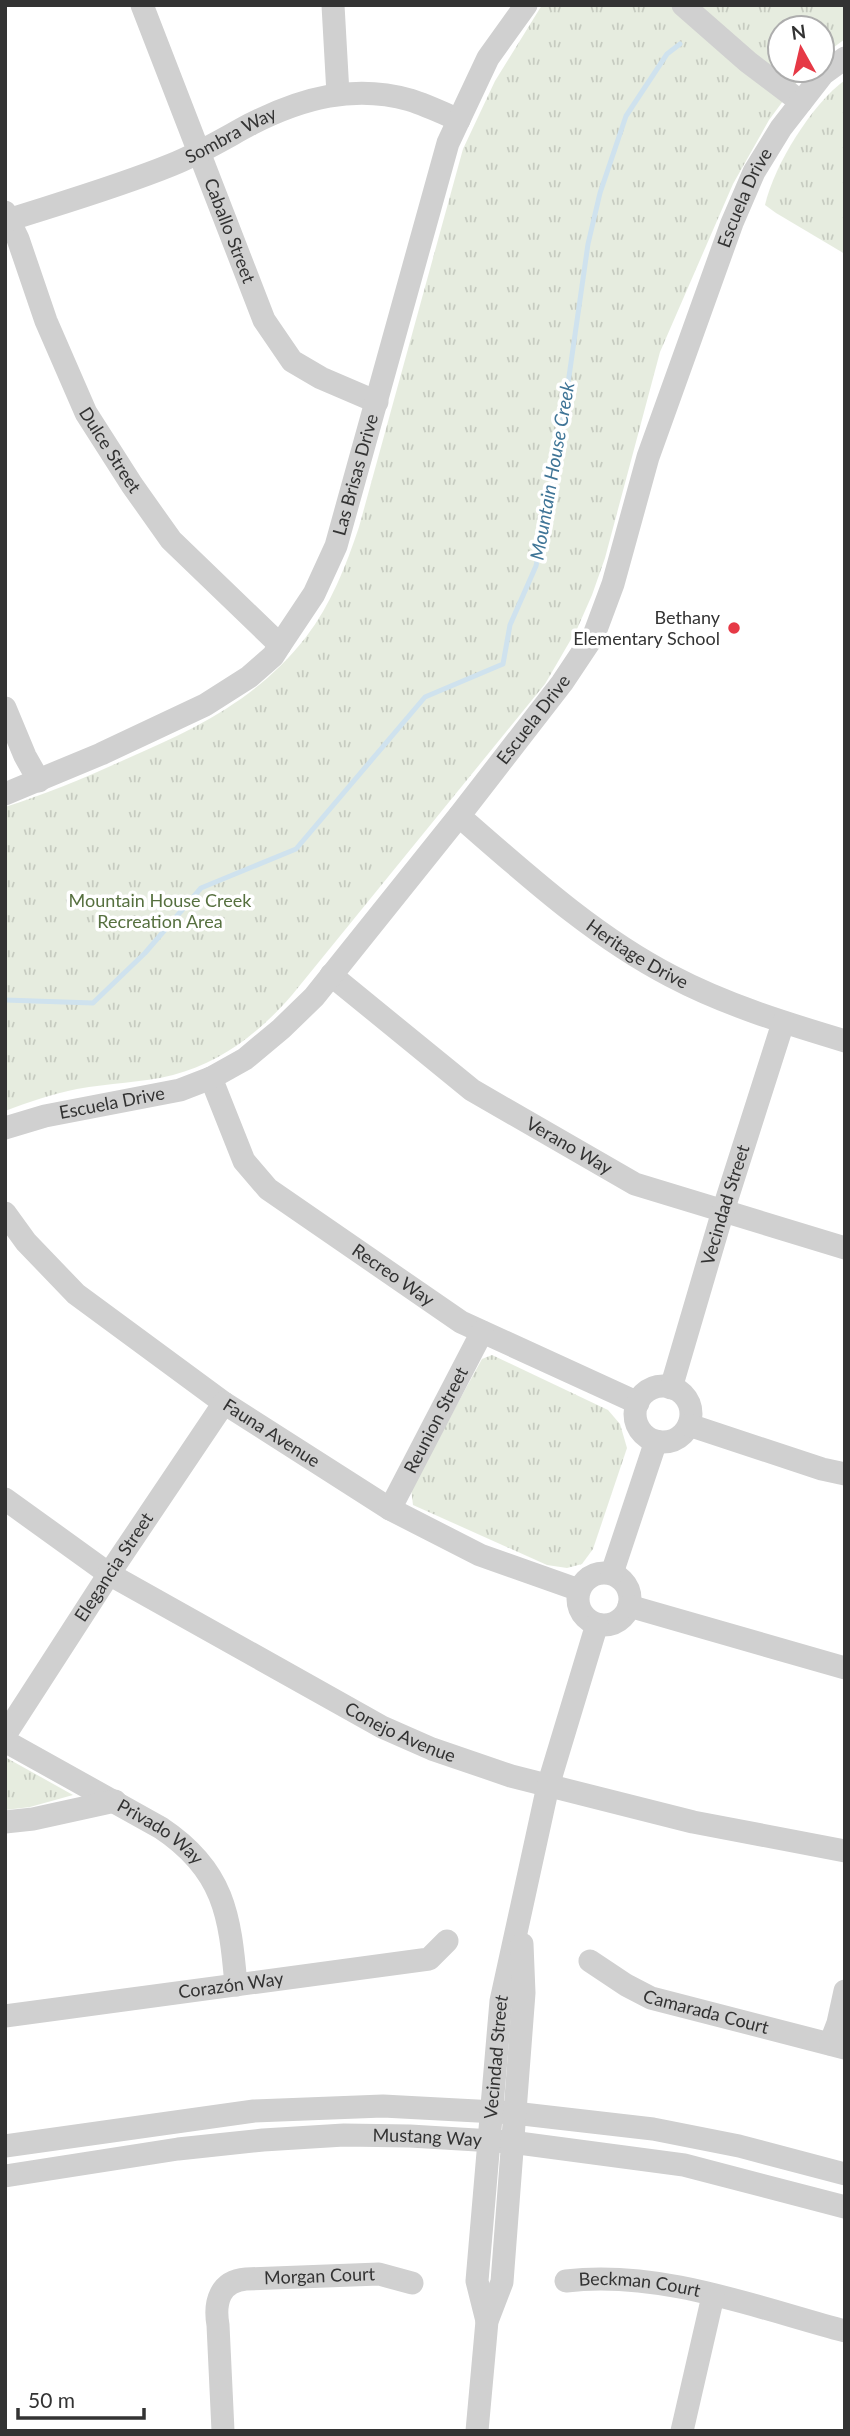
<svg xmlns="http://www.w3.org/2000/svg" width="850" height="2436" font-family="Lato,sans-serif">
<defs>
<pattern id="grass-tufts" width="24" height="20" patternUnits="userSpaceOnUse" patternTransform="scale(1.75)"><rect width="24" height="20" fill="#e6ecdf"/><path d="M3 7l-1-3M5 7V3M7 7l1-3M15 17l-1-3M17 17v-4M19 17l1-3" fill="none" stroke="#c6cbc0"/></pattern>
</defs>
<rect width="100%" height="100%" fill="#fff"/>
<!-- grass -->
<g fill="url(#grass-tufts)">
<path d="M542,5H845V39L822,56V28H780V70H806L769,120L733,184L660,352L605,558L592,595L577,629L545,684L292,995C260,1032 221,1063 173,1075C141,1083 109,1083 77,1089C53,1094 28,1102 5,1111V807C46,794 85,778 124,760C195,729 257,700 306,637C331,604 346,566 359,527L463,149L495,81Z"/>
<path d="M845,80V254L776,213L765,205C774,165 812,104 845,80Z"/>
<path d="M492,1355L608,1410L620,1424L627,1448L593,1549L582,1564L567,1568L547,1565L413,1505L411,1488L482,1359Z"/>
<path d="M5,1757L73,1795L30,1807L5,1810Z"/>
</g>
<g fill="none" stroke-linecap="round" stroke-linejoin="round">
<!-- stream -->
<path stroke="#cfe2ee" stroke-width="5" d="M5,1000L93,1003L145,953L201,888L296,849L425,697L503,664L510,625L536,566L553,488L588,244L600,193L626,116L667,54L680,44"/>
<!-- minor -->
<g stroke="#d0d0d0" stroke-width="23">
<path id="s1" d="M142,5L264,320L292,361L321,378L377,402"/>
<path d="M333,5L338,94"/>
<path d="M683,5L748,62L801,102"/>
<path id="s2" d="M5,212L18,239L46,321L86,413L132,485L171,540L280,645"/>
<path id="s3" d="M5,221C61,203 117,187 171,165C199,154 225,138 251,124C302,98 354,84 410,100C426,105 443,113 459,120"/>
<path d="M5,708L25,756L39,781"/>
<path id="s4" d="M5,794L101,754L205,705L249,677L273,656L280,645L314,594L336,546L448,143L488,58L526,5"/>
<path id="s5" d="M459,816C526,874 592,935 671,976C726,1005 785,1023 845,1041"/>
<path id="s6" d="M331,975L472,1090L635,1184L845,1248"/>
<path id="s7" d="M211,1078L244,1161L268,1189L461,1322L638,1403"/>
<path id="s8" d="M5,1128L45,1116L180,1090L211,1078L245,1059L281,1029L314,997L459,816L562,683L594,635L613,584L648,457L732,223L754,172L781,128L823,74L845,58"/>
<path id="s9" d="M5,1213L26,1242L76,1294L224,1403L390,1509L480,1555L579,1590"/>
<circle cx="663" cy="1414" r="28"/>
<path id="s10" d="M671,1388L723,1211L783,1023"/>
<path d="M689,1425L822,1469L845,1474"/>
<path id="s11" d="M5,1499L109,1574L382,1727L432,1749L511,1776L693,1822L845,1851"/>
<path id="s12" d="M390,1509L482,1332"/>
<circle cx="604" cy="1599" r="26"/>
<path d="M612,1573L656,1441"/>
<path d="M629,1606L845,1668"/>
<path id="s13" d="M5,1735L109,1574L224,1403"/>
<path id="s14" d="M5,1741L161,1828C224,1870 230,1915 236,1985"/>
<path d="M5,1822L33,1819L115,1801"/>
<path id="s15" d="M590,1961L626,1985L651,1998L845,2048"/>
<path id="s16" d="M5,2016L429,1959L447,1941"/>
<path d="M830,2044L838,2023L845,1991"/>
<path d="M5,2146L254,2111L383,2106L514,2113L653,2129L739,2146L845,2174"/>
<path id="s17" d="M5,2176L178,2149L263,2140L344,2135L410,2136L511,2142L684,2165L845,2207"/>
<path id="s18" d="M566,2281C660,2270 755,2307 845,2331"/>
<path id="s19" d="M487,2321L477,2281L501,2001L548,1786L597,1624"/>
<path id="s20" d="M223,2431L218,2325C214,2302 220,2281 246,2279L379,2274L412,2283"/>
<path d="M477,2431L487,2321L502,2282L524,1993L522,1944"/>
<path d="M682,2431L713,2296"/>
</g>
</g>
<!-- markers -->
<circle fill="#e63946" stroke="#fff" stroke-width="2.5" cx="734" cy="628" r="7"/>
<g text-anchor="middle" stroke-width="7" stroke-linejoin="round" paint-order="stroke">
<!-- street labels -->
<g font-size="18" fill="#333" stroke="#fff">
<text dy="6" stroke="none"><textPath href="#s3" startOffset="242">Sombra Way</textPath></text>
<text dy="6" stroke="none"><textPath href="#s8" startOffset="1265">Escuela Drive</textPath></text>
<text dy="6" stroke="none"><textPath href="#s1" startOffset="242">Caballo Street</textPath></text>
<text dy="6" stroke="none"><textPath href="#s2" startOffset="261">Dulce Street</textPath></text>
<text dy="6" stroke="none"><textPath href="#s4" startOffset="504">Las Brisas Drive</textPath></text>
<text dy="6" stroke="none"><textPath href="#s8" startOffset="698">Escuela Drive</textPath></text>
<text dy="6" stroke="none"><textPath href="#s5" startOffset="226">Heritage Drive</textPath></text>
<text dy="6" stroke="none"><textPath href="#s8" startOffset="110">Escuela Drive</textPath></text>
<text dy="6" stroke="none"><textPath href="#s6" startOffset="294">Verano Way</textPath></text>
<text dy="6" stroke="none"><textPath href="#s10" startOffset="191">Vecindad Street</textPath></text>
<text dy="6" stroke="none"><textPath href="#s7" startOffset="278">Recreo Way</textPath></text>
<text dy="6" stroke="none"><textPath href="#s12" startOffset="100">Reunion Street</textPath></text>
<text dy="6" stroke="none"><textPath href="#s9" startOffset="348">Fauna Avenue</textPath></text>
<text dy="6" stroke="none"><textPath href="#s13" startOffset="200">Elegancia Street</textPath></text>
<text dy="6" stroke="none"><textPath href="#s11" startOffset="460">Conejo Avenue</textPath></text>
<text dy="6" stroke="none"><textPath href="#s14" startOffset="180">Privado Way</textPath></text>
<text dy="6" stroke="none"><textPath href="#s16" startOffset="228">Corazón Way</textPath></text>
<text dy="6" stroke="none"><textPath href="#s15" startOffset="128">Camarada Court</textPath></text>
<text dy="6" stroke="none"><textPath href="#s19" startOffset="266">Vecindad Street</textPath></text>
<text dy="6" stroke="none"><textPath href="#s17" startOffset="425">Mustang Way</textPath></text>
<text dy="6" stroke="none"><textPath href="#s20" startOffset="242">Morgan Court</textPath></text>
<text dy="6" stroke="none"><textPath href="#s18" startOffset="74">Beckman Court</textPath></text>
</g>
<!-- poi labels -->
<g font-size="18" fill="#333" stroke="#fff" text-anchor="end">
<text x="720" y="624">Bethany<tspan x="720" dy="21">Elementary School</tspan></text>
</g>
<!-- park labels -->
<g font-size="18" fill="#56703f" stroke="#fff">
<text x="160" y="907">Mountain House Creek<tspan x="160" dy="21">Recreation Area</tspan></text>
</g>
<!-- water labels -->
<g font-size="19" font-style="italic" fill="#3f7597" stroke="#fff">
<text transform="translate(552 471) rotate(-80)" y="7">Mountain House Creek</text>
</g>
</g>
<!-- border -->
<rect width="850" height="2436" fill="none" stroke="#333333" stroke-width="14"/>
<!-- north arrow -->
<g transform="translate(801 49) rotate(352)"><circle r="33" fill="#ffffff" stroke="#adadad" stroke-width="2"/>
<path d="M0-5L12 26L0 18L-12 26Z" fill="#e63946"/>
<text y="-10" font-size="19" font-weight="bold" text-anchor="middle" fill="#333333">N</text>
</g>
<!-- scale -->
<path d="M18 2408v10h126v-10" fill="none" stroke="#333333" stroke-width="3.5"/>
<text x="28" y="2408" font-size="21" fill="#333333" stroke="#ffffff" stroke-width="5" paint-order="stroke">50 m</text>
</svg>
